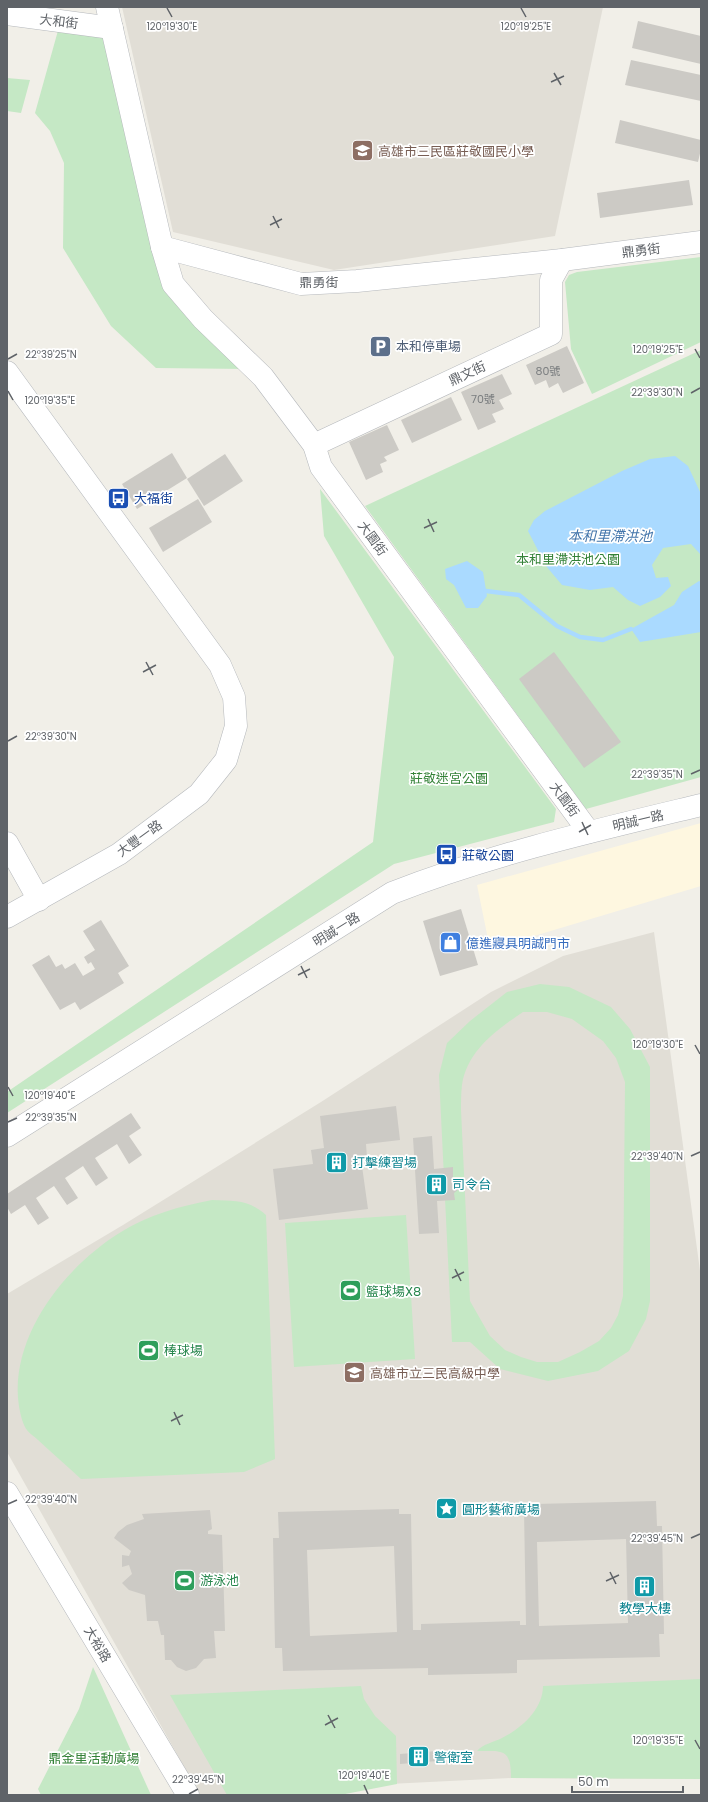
<svg xmlns="http://www.w3.org/2000/svg" width="708" height="1802" font-family="Poppins,'Noto Sans TC',sans-serif">
<rect width="100%" height="100%" fill="#f1efe8"/>
<!-- commercial -->
<path fill="#fef7e0" d="M701,823V886L490,949L477,885Z"/>
<!-- education -->
<g fill="#e1ded6">
<path d="M122,7H603L555,236L334,270L173,232Z"/>
<path d="M654,932L701,1278V1779L511,1778L389,1784L336,1795H200L7,1452V1294L123,1225L321,1102L491,992L563,956Z"/>
</g>
<!-- green -->
<g fill="#c5e8c5" fill-rule="evenodd">
<path d="M59,27L102,34L162,284L247,369L156,368L111,326L63,248L64,163L50,131L35,113Z"/>
<path d="M7,78L30,80L21,113L7,111Z"/>
<path d="M701,257V342L592,394L571,349L565,282L569,275L577,272Z"/>
<path d="M701,350V777L586,809L365,506Z"/>
<path d="M320,489L556,809L554,822L394,864L7,1113V1092L373,842L394,657L324,536Z"/>
<path d="M540,984L569,987L611,1007L630,1029L650,1067V1301L646,1319L629,1351L598,1371L548,1381L500,1369L470,1342H452L439,1075L447,1043L470,1021L507,992ZM523,1012H547L572,1019L603,1041L616,1058L625,1082L623,1296L618,1315L611,1328L599,1341L580,1352L558,1362H537L521,1357L505,1350L490,1336L470,1301L461,1110C461,1102 461,1093 462,1085C467,1051 496,1030 523,1012Z"/>
<path d="M212,1200C236,1201 247,1199 266,1215L275,1459L244,1472L81,1479C67,1466 52,1453 38,1440C34,1436 27,1432 25,1427C21,1419 19,1408 18,1398C13,1332 67,1265 121,1232C148,1215 180,1206 212,1200Z"/>
<path d="M406,1215L415,1359L294,1367L285,1223Z"/>
<path d="M93,1667L151,1795H41L38,1789L79,1709Z"/>
<path d="M701,1679V1779L511,1778C511,1748 503,1751 477,1751C483,1744 494,1742 502,1738C522,1728 543,1709 543,1686Z"/>
<path d="M361,1686L364,1699L375,1716L396,1736L397,1784L340,1795H227L170,1695Z"/>
</g>
<!-- water -->
<g fill="#aadaff">
<path d="M675,456L688,466L701,494V555L691,544L663,548L652,565L656,578L668,577L671,586L660,597L640,606L628,600L613,587L590,590L562,585L546,566L528,531L534,520L545,511L622,471L650,459Z"/>
<path d="M467,561L483,572L487,596L478,608H466L454,585L446,579L445,569Z"/>
<path d="M699,581L701,582V632L640,642L631,629L674,605L682,592Z"/>
</g>
<g fill="none" stroke-linecap="round" stroke-linejoin="round">
<!-- stream -->
<path stroke="#aadaff" stroke-width="4.5" d="M486,591L519,595L557,626L580,637L603,640L631,629"/>
</g>
<!-- building -->
<g fill="#cccac5" fill-rule="evenodd">
<path d="M638,21L701,36V64L632,48Z"/>
<path d="M631,60L701,75V101L625,85Z"/>
<path d="M620,120L701,140V149L698,162L615,143Z"/>
<path d="M689,180L693,205L600,218L597,193Z"/>
<path d="M567,346L584,383L563,393L558,383L549,388L546,380L535,385L526,365Z"/>
<path d="M502,374L512,394L499,400L504,409L492,414L496,422L478,430L461,392Z"/>
<path d="M451,397L462,420L412,443L401,420Z"/>
<path d="M387,425L399,450L384,457L387,461L380,464L383,472L366,480L349,442Z"/>
<path d="M172,453L187,478L137,509L122,484Z"/>
<path d="M225,454L243,481L204,506L187,479Z"/>
<path d="M198,499L212,522L163,552L149,528Z"/>
<path d="M554,652L621,742L584,768L519,679Z"/>
<path d="M461,909L478,965L440,976L423,921Z"/>
<path d="M101,920L129,966L118,973L124,983L80,1010L75,1002L60,1010L32,965L49,955L56,967L62,964L65,969L75,963L83,976L95,969L91,962L88,964L84,957L95,950L83,931Z"/>
<path d="M396,1106L400,1140L366,1144L367,1158L361,1159L368,1209L279,1220L273,1169L313,1164L311,1150L324,1148L320,1116Z"/>
<path d="M131,1113L141,1128L129,1136L142,1155L129,1164L117,1144L95,1158L108,1178L96,1186L83,1166L65,1178L78,1198L67,1205L54,1186L36,1198L49,1218L38,1225L25,1205L11,1214L7,1207V1194Z"/>
<path d="M432,1136L434,1169L453,1167V1178H458L459,1189L454,1193L455,1200L437,1201L439,1233L419,1234L413,1138Z"/>
<path d="M656,1501L657,1526H662L664,1634H659L660,1657L517,1660V1673L428,1675V1668L283,1671L282,1648H275L273,1538H279L278,1512L399,1509V1514H411L413,1630H421V1624L520,1621V1625H526L524,1510H536V1504ZM626,1539L628,1623L539,1626L537,1542ZM394,1546L397,1632L310,1636L307,1550Z"/>
<path d="M210,1510L212,1529L208,1531V1534L222,1535L225,1631H214L216,1658L204,1659L196,1668L186,1671L177,1667L171,1660H165L164,1635H161L158,1621H147L145,1595L129,1590L122,1583L132,1574L129,1565L122,1567V1555L129,1556L131,1551L114,1538L118,1532L127,1525L144,1519L142,1514Z"/>
<path d="M437,1751L438,1761L400,1764V1754Z"/>
</g>
<g fill="none" stroke-linecap="round" stroke-linejoin="round">
<defs>
<g id="minor">
<path d="M107,7L162,247L301,284L357,281L562,260L701,242"/>
<path d="M7,14L112,28"/>
<path d="M162,247L173,284L203,319L263,377L314,445L321,467L589,832"/>
<path d="M7,372L220,665L234,697L236,726L226,760L199,794L119,854L7,917"/>
<path d="M314,445L551,334V280L562,260"/>
<path d="M7,843L39,900"/>
<path d="M7,1136L392,893C492,854 597,830 701,805"/>
<path d="M7,1493L188,1795"/>
</g>
</defs>
<!-- minor casing -->
<use href="#minor" stroke="#b5b8bc" stroke-width="23"/>
<!-- minor -->
<use href="#minor" stroke="#fff" stroke-width="22"/>
</g>
<!-- ticks -->
<path fill="none" stroke="#5f6368" stroke-width="1.5" d="M167,8L172,17M521,8L526,17M554,73L561,85M551,82L564,76M273,216L279,228M270,225L282,219M695,349L700,358M8,359L17,354M8,391L13,400M691,393L700,388M428,519L434,532M424,528L437,522M146,662L153,675M143,672L156,665M8,741L17,736M691,774L700,770M582,822L588,835M579,832L591,825M301,966L307,978M298,975L310,969M695,1045L700,1054M8,1087L13,1096M8,1122L17,1118M691,1156L700,1152M455,1269L461,1281M452,1278L464,1272M174,1412L180,1425M171,1421L183,1415M8,1504L17,1500M691,1538L700,1534M610,1572L616,1584M606,1581L619,1575M328,1715L335,1728M325,1725L338,1718M695,1740L700,1749M364,1785L368,1794M189,1794L198,1789"/>
<!-- icons -->
<defs>
<symbol id="school-square" viewBox="-11 -11 22 22"><rect x="-9" y="-9" width="18" height="18" rx="4" fill="#8d6e63" stroke="#fff"/><path d="M0-5L7-2L0 1L-7-2ZM-4 1L0 2.5L4 1V4Q0 6-4 4Z" fill="#fff"/></symbol>
<symbol id="parking-square" viewBox="-11 -11 22 22"><rect x="-9" y="-9" width="18" height="18" rx="4" fill="#5c6f8a" stroke="#fff"/><path d="M-3.5-5.5H1a3.5 3.5 0 0 1 0 7H-1V5.5H-3.5ZM-1-3.4V-.6H.8a1.4 1.4 0 0 0 0-2.8Z" fill="#fff"/></symbol>
<symbol id="bus-square" viewBox="-11 -11 22 22"><rect x="-9" y="-9" width="18" height="18" rx="4" fill="#1a4fb4" stroke="#fff"/><path d="M-5-6H5V4H4V6H2V4H-2V6H-4V4H-5ZM-3.5-4V0h7V-4ZM-3.5 1.2v1.5H-2V1.2ZM2 1.2v1.5H3.5V1.2Z" fill="#fff"/></symbol>
<symbol id="shop-square" viewBox="-11 -11 22 22"><rect x="-9" y="-9" width="18" height="18" rx="4" fill="#3f7fe0" stroke="#fff"/><path d="M-5-2.5h2.3a2.7 3.5 0 0 1 5.4 0H5L5.5 6h-11ZM-1.5-2.5h3a1.5 2.3 0 0 0-3 0Z" fill="#fff"/></symbol>
<symbol id="building-square" viewBox="-11 -11 22 22"><rect x="-9" y="-9" width="18" height="18" rx="4" fill="#0f9aa8" stroke="#fff"/><path d="M-4-6H4V6H1V3H-1V6H-4ZM-2.5-4.3h1.7v1.8h-1.7ZM.8-4.3h1.7v1.8H.8ZM-2.5-1h1.7V.8h-1.7ZM.8-1h1.7V.8H.8Z" fill="#fff"/></symbol>
<symbol id="stadium-square" viewBox="-11 -11 22 22"><rect x="-9" y="-9" width="18" height="18" rx="4" fill="#2e9e5b" stroke="#fff"/><path d="M0-5a6.5 5 0 1 0 0 10a6.5 5 0 1 0 0-10ZM-3.5-1.8h7v3.6h-7Z" fill="#fff"/></symbol>
<symbol id="sight-square" viewBox="-11 -11 22 22"><rect x="-9" y="-9" width="18" height="18" rx="4" fill="#0f9aa8" stroke="#fff"/><path d="M0-6L1.8-2.2L6-1.7L2.9 1.2L3.7 5.4L0 3.3L-3.7 5.4L-2.9 1.2L-6-1.7L-1.8-2.2Z" fill="#fff"/></symbol>
</defs>
<g fill-rule="evenodd">
<use href="#school-square" x="350" y="138" width="25" height="25"/>
<use href="#parking-square" x="368" y="334" width="25" height="25"/>
<use href="#bus-square" x="106" y="486" width="25" height="25"/>
<use href="#bus-square" x="434" y="842" width="25" height="25"/>
<use href="#shop-square" x="438" y="930" width="25" height="25"/>
<use href="#building-square" x="324" y="1150" width="25" height="25"/>
<use href="#building-square" x="424" y="1172" width="25" height="25"/>
<use href="#stadium-square" x="338" y="1278" width="25" height="25"/>
<use href="#stadium-square" x="136" y="1338" width="25" height="25"/>
<use href="#school-square" x="342" y="1360" width="25" height="25"/>
<use href="#sight-square" x="434" y="1496" width="25" height="25"/>
<use href="#stadium-square" x="172" y="1568" width="25" height="25"/>
<use href="#building-square" x="632" y="1574" width="25" height="25"/>
<use href="#building-square" x="406" y="1744" width="25" height="25"/>
</g>
<g text-anchor="middle" stroke-width="3.5" stroke-linejoin="round" paint-order="stroke">
<!-- number labels -->
<g font-size="11" fill="#7a7d7f">
<text x="548" y="375">80號</text>
<text x="483" y="403">70號</text>
</g>
<!-- street labels -->
<g font-size="13" fill="#5f6368" stroke="#fff">
<text transform="translate(59 21) rotate(7)" y="5">大和街</text>
<text transform="translate(641 250) rotate(-7)" y="5">鼎勇街</text>
<text x="319" y="287">鼎勇街</text>
<text transform="translate(467 373) rotate(-25)" y="5">鼎文街</text>
<text transform="translate(373 538) rotate(54)" y="5">大園街</text>
<text transform="translate(565 799) rotate(54)" y="5">大園街</text>
<text transform="translate(638 820) rotate(-13)" y="5">明誠一路</text>
<text transform="translate(139 838) rotate(-36)" y="5">大豐一路</text>
<text transform="translate(336 929) rotate(-32)" y="5">明誠一路</text>
<text transform="translate(98 1644) rotate(59)" y="5">大裕路</text>
</g>
<!-- education labels -->
<g font-size="13" fill="#785e54" stroke="#fff" text-anchor="start">
<text x="378" y="156">高雄市三民區莊敬國民小學</text>
<text x="370" y="1378">高雄市立三民高級中學</text>
</g>
<!-- service labels -->
<g font-size="13" fill="#4e5e75" stroke="#fff" text-anchor="start">
<text x="396" y="351">本和停車場</text>
</g>
<!-- transit labels -->
<g font-size="13" fill="#164399" stroke="#fff" text-anchor="start">
<text x="134" y="503">大福街</text>
<text x="462" y="860">莊敬公園</text>
</g>
<!-- park labels -->
<g font-size="13" fill="#348238" stroke="#fff">
<text x="568" y="564">本和里滯洪池公園</text>
<text x="449" y="783">莊敬迷宮公園</text>
<text x="94" y="1763">鼎金里活動廣場</text>
</g>
<!-- shop labels -->
<g font-size="13" fill="#366cbe" stroke="#fff" text-anchor="start">
<text x="466" y="948">億進寢具明誠門市</text>
</g>
<!-- culture labels -->
<g font-size="13" fill="#0d838f" stroke="#fff" text-anchor="start">
<text x="352" y="1167">打擊練習場</text>
<text x="452" y="1189">司令台</text>
<text x="462" y="1514">圓形藝術廣場</text>
<text x="645" y="1613" text-anchor="middle">教學大樓</text>
<text x="434" y="1762">警衛室</text>
</g>
<!-- leisure labels -->
<g font-size="13" fill="#27864d" stroke="#fff" text-anchor="start">
<text x="366" y="1296">籃球場X8</text>
<text x="164" y="1355">棒球場</text>
<text x="200" y="1585">游泳池</text>
</g>
<!-- water labels -->
<g font-size="14" font-style="italic" fill="#4174aa" stroke="#fff">
<text x="610" y="541">本和里滯洪池</text>
</g>
</g>
<g font-size="10" text-anchor="middle" fill="#5f6368" stroke="#fff" stroke-width="3.5" stroke-linejoin="round" paint-order="stroke">
<text x="172" y="30">120°19'30"E</text>
<text x="526" y="30">120°19'25"E</text>
<text x="658" y="353">120°19'25"E</text>
<text x="51" y="358">22°39'25"N</text>
<text x="657" y="396">22°39'30"N</text>
<text x="50" y="404">120°19'35"E</text>
<text x="51" y="740">22°39'30"N</text>
<text x="657" y="778">22°39'35"N</text>
<text x="658" y="1048">120°19'30"E</text>
<text x="50" y="1099">120°19'40"E</text>
<text x="51" y="1121">22°39'35"N</text>
<text x="657" y="1160">22°39'40"N</text>
<text x="51" y="1503">22°39'40"N</text>
<text x="657" y="1542">22°39'45"N</text>
<text x="658" y="1744">120°19'35"E</text>
<text x="364" y="1779">120°19'40"E</text>
<text x="198" y="1783">22°39'45"N</text>
</g>
<!-- border -->
<rect width="708" height="1802" fill="none" stroke="#5f6368" stroke-width="16"/>
<!-- scale -->
<path d="M572 1786v6h111v-6" fill="none" stroke="#5f6368" stroke-width="2"/>
<text x="578" y="1786" font-size="12" fill="#5f6368" stroke="#ffffff" stroke-width="3" paint-order="stroke">50 m</text>
</svg>
